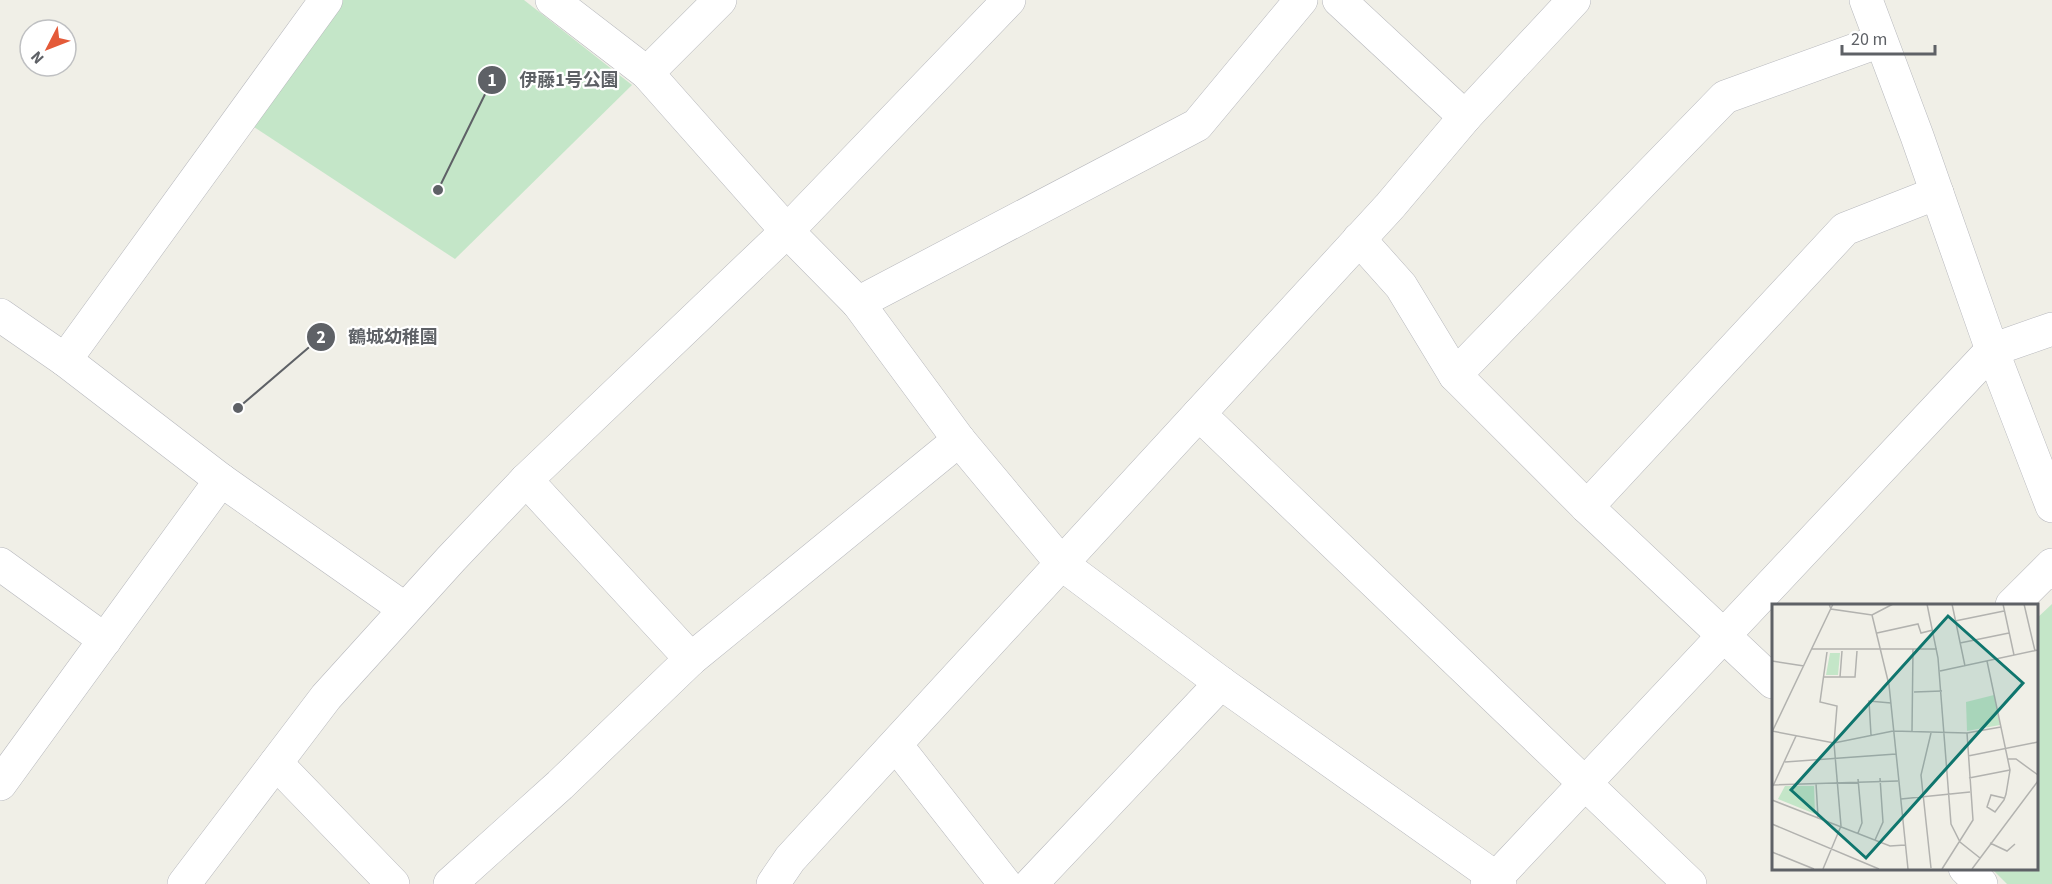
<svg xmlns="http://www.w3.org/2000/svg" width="2052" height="884" font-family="'Source Sans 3','Noto Sans JP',sans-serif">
<rect width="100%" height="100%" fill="#f0efe7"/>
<!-- green -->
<g fill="#c4e6c8">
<path d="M331,0H524L632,85L455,259L245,121Z"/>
<path d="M2052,604V884H2007L1991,868H2036V619Z"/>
</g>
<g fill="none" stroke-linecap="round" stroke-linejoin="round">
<defs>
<g id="minor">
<path d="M552,0L647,73L787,231"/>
<path d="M1339,0L1465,117"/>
<path d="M1866,0L1917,136L1992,350L2052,506"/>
<path d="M647,73L720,0"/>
<path d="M1359,239L1401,286L1455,375L1587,507L1773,682"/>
<path d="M858,303L1197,125L1301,0"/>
<path d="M0,315L65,360L221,480L405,609"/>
<path d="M65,360L326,0"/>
<path d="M1455,375L1725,97L1880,41"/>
<path d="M1199,414L1690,884"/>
<path d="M526,480L691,659"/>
<path d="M1587,507L1845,229L1937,193"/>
<path d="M0,564L105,640"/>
<path d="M2012,605L2052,565"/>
<path d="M896,745L1005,884"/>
<path d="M276,763L393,884"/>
<path d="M0,784L221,480"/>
<path d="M1965,868L1981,884"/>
<path d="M450,884L560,785L691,659L959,440"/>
<path d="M773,884L790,859L1390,206L1465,117L1574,0"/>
<path d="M1031,884L1221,683"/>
<path d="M1487,884L1496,878L1992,350L2052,329"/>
</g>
<g id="tertiary">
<path d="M787,231L858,303L959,440L1063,565L1221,683L1496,878L1500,884"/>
<path d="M184,884L326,697L451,559L526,480L787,231L1009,0"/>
</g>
</defs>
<!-- minor casing -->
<use href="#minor" stroke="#b7b8bd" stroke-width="34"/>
<!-- tertiary casing -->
<use href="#tertiary" stroke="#b7b8bd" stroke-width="34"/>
<!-- minor -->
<use href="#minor" stroke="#fff" stroke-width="33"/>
<!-- tertiary -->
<use href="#tertiary" stroke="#fff" stroke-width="33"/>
</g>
<!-- overview -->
<g transform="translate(1772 604)">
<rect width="266" height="266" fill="#f0efe7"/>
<path d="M58,49H68L66,71H54ZM222,91L228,121L195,127L194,98ZM13,182H42L43,210L6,195Z" fill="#c4e6c8"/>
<path fill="none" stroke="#b2b2af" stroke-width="1.5" d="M57,0L59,5L100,11L121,0M155,0L166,54L179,220L188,238L208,254M180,0L193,62M231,0L242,51M252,0L263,47M100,11L117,81L136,265M183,17L232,7M105,29L146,20L149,29L161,26M188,39L237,29M40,45H165M0,57L32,62M215,57L238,166L234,190L232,196L223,208L215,203L219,191L232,194M168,67L266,46M51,73H83L85,47M68,73L70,47M142,88L170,87M0,127L62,139L121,127L195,129L229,123M140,127L141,45M0,128L61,0M99,131L97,97L119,99M196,152L266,138M236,155H244L266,171M13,158L124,150M197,174L238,166M44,179L46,213M1,181L126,177M1,182L24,132M129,195L198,188M0,196L118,242L133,241M0,220L107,265M86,229L90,219L86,175M103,236L111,218L108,174M218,239L235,247L243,240M0,248L42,265M159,264L149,171L159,129M51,265L69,222L62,139L65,102L48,98L55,48M170,265L201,216L195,129M200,265L266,177"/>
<path fill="#0f766e" fill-opacity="0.15" stroke="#0f766e" stroke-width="3" d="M176,12L251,79L94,254L19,186Z"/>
<rect width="266" height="266" fill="none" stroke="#5e6166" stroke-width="3"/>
</g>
<!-- callouts -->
<path fill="none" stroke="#5e6166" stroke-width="2" d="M438 190L492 80M238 408L321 337"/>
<g fill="#5e6166" stroke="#fff" stroke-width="2">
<circle cx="438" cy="190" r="6"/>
<circle cx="238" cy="408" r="6"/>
<circle cx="492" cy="80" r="15"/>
<circle cx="321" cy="337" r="15"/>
</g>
<g font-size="18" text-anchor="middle" font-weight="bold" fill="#fff">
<text x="492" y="86">1</text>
<text x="321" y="343">2</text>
</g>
<g font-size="18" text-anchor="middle" font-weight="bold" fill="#5e6166" stroke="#fff" stroke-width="4.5" stroke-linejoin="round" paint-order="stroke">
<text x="569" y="86">伊藤1号公園</text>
<text x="393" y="343">鶴城幼稚園</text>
</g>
<!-- north arrow -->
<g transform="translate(48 48) rotate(228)"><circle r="28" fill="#ffffff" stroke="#bfc0c2" stroke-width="1.5"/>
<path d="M0-4.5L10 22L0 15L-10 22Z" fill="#e45a39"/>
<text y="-9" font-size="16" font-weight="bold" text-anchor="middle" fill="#5e6166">N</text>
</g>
<!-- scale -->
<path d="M1842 45v9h93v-9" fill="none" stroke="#5e6166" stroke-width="3"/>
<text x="1851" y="45" font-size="18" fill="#5e6166" stroke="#ffffff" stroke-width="4.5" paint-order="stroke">20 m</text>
</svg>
